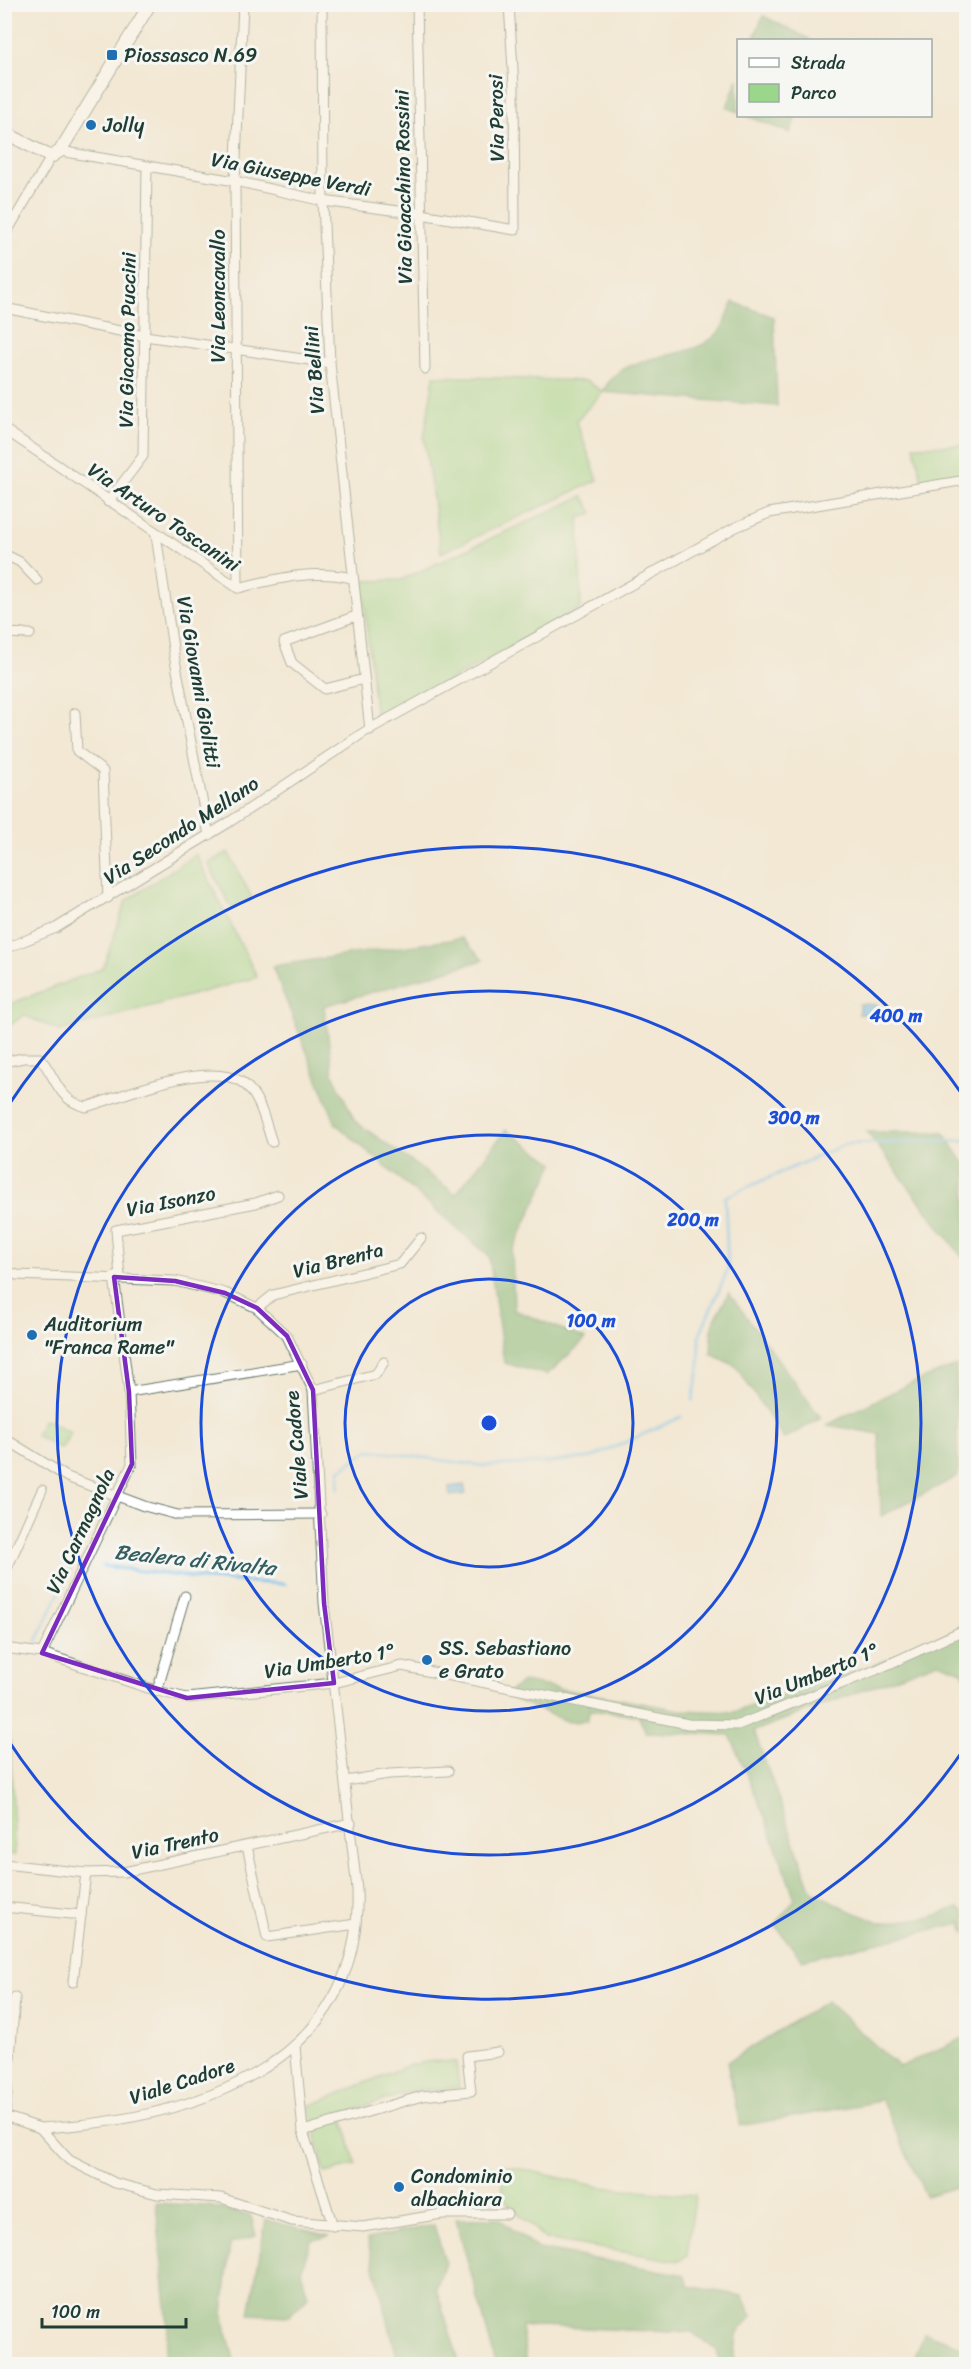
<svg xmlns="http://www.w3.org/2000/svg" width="971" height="2369" font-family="Sriracha,sans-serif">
<rect width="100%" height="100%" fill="#f6f6f2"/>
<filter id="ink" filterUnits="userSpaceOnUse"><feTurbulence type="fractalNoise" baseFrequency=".0167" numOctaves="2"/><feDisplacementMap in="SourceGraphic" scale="12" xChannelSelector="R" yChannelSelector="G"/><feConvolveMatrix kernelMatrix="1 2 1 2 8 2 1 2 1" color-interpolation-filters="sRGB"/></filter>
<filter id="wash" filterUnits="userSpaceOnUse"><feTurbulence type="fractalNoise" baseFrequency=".008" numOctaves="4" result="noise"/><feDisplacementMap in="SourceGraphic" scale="24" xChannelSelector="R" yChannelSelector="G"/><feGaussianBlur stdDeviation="1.35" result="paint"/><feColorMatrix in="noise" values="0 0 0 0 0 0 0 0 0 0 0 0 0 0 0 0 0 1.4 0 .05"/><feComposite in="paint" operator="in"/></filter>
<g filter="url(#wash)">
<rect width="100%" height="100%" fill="#f2e8d4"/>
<!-- green -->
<g fill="#9bd78b" stroke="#5d8a60" stroke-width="1.5">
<path d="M434,376L587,381L603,392L576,421L598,480L441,553L424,438Z"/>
<path d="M966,445V475L922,481L914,446Z"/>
<path d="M583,496L593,513L579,518L581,608L376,721L362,581L401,580Z"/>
<path d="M228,852L252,898L232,909L208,863Z"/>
<path d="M196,854L257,977L60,1031L24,1015L5,1029V1006L103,968L126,901Z"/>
<path d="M44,1419L71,1432L61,1449L35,1435Z"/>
<path d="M5,1734L10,1735L15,1855L5,1854Z"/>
<path d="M432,2061L456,2062L459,2088L415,2090L342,2114L356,2165L325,2173L309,2106L409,2065Z"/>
<path d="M500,2164L600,2187L695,2195L687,2256L679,2261L545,2239L504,2199Z"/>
</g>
<!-- forest -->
<g fill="#7cb877" stroke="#4e7a56" stroke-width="1.5">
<path d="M763,16L811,40H753Z"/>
<path d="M738,78V112L727,107Z"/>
<path d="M747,116H796L790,133Z"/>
<path d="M733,302L774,317L777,406L603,392C623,346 689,366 719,332C725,324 729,311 733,302Z"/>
<path d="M462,938L483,960L324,1006L333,1074L355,1121L456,1194L506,1130L554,1163L512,1252L514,1310L586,1339L547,1375L504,1363L489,1256L336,1124L272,966Z"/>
<path d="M867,1132H943L966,1166V1262Z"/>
<path d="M729,1293L821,1418L784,1439L736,1366L711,1354L712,1325Z"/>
<path d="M956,1366L958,1476L881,1516L879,1434L827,1425L909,1384Z"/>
<path d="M966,1627V1679L962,1671L938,1662L754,1731L812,1891L848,1910L882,1923L931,1917L958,1907L966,1915V1934L961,1923L802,1960L775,1925L795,1899L765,1817L730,1735L646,1732L638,1716L590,1710L587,1721L568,1722L504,1695L523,1682L680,1710L734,1712L874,1665Z"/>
<path d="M827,2001L899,2067L966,2037V2184L926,2196L881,2099L870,2103L740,2126L727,2062Z"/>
<path d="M156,2203L208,2206L251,2216L256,2236L230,2244L223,2315L235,2364H164L168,2328Z"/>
<path d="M498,2218L538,2249L685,2275L689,2286L742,2296L752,2316L737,2334L734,2364H719L717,2350L693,2333L539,2326L521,2327L527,2364H496L456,2219Z"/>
<path d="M266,2220L330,2236L311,2241L301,2271L308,2297L289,2316L249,2314Z"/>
<path d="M434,2225L445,2262L436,2288L460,2364H399L367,2239Z"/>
<path d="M924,2333L966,2348V2364H911Z"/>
</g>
<!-- water -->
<g fill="#75c1ee" stroke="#4a7f91" stroke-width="1.5">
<path d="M859,1004L877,1005L876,1015L859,1014Z"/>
<path d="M464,1485L466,1494L450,1496L449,1487Z"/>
</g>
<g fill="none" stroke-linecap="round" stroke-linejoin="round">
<!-- stream -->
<g stroke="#75c1ee" stroke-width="3">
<path d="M693,1400L699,1369L700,1334L728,1269L725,1197L846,1144L966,1140"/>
<path d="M338,1489L340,1470L369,1450L484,1466L544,1463L593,1457L681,1417"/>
<path d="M103,1566L204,1579L285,1584"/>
<path d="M36,1643L70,1569"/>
</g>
</g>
</g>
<g filter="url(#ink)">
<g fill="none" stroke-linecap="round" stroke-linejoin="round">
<defs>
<g id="street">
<path d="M322,4L323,201L330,363L370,730"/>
<path d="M417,4L425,369"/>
<path d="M4,28L8,4"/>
<path d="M60,151L235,181L323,201L421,214L515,230L514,86L509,4"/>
<path d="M4,237L51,157"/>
<path d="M4,308L145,336L330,363"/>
<path d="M4,429L238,588C276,579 313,569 352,578"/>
<path d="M108,502L143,456L147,166"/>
<path d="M156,535L174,655L209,835"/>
<path d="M4,554L20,562L37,580"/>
<path d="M238,588L235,181L243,4"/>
<path d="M356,616L284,642L292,663L325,689L364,679"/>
<path d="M4,633L30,634"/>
<path d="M75,713L77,751L103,771L108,898"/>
<path d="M4,949L56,928L228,823L366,731L736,527L769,513L966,480"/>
<path d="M4,1062L23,1058H40C57,1078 57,1100 86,1107C123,1096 204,1061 240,1081C260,1093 265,1122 272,1142"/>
<path d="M4,1270L17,1275L175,1281L225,1293L257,1308L287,1336L313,1390L324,1603L357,1889C364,2069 187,2120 40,2128"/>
<path d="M120,1277L116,1230L256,1203L278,1195"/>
<path d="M257,1308L273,1295L400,1264L421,1238"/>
<path d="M313,1390L376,1374L384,1362"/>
<path d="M129,1392L302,1364"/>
<path d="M4,1438L67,1477L144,1506L178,1515L321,1514"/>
<path d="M4,1575L42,1490"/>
<path d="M4,1648L42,1653L157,1691L187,1698L334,1683L402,1666L688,1724L738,1725L876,1670L966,1629"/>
<path d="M42,1653L132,1464L129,1392L114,1277"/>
<path d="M157,1691L185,1596"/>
<path d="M346,1781L389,1774L448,1771"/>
<path d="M247,1846L267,1937L356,1924"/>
<path d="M4,1864L86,1873L124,1872L351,1823"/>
<path d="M4,1907L81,1915"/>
<path d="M73,1982L86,1873"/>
<path d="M295,2046L303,2131L333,2226"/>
<path d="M4,2116L40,2128L69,2160L115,2183L157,2194L221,2198L292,2221L363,2227L442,2214H507"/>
<path d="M5,2116L15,1998"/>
<path d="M303,2131L422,2096L471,2091L467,2056L498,2052"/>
</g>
<path id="secondary" d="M4,132L51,157L60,151L150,4"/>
</defs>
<!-- street casing -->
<use href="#street" stroke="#69796c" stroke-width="11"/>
<!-- secondary casing -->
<use href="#secondary" stroke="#69796c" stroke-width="14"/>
<!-- street -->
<use href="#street" stroke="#fff" stroke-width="9"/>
<!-- secondary -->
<use href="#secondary" stroke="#fff" stroke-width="12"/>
</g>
</g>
<!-- marked area -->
<path d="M0 0H971V2369H0ZM114,1277L175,1281L225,1293L257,1308L287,1336L313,1390L324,1603L334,1683L187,1698L42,1653L132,1464L129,1392Z" fill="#f2e8d4" fill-opacity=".55" fill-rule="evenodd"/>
<path fill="none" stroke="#7b2cbf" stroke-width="4.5" stroke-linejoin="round" d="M114,1277L175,1281L225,1293L257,1308L287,1336L313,1390L324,1603L334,1683L187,1698L42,1653L132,1464L129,1392Z"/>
<!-- distance rings -->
<g fill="none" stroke="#1d4ed8" stroke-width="3">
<circle cx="489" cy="1423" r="144"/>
<circle cx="489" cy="1423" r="288"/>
<circle cx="489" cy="1423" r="432"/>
<path d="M964 1749A576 576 0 0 1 6 1737M6 1109A576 576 0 0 1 964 1097"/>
</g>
<!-- markers -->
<g fill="#1f6fb2" stroke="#f6f6f2" stroke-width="2">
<rect x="106" y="49" width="12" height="12" rx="3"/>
<circle cx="91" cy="125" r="6"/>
<circle cx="32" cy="1335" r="6"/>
<circle cx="427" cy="1660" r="6"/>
<circle cx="399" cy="2187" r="6"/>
</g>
<g text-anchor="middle" stroke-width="6" stroke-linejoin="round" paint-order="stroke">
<!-- poi labels -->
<g font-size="20" fill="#1f3d34" stroke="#f6f6f2" text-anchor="start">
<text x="124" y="62">Piossasco N.69</text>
<text x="103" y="132">Jolly</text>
<text x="44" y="1331">Auditorium<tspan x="44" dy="23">"Franca Rame"</tspan></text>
<text x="439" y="1655">SS. Sebastiano<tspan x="439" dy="23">e Grato</tspan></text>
<text x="411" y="2183">Condominio<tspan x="411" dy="23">albachiara</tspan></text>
</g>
<!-- street labels -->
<g font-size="20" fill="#1f3d34" stroke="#f6f6f2">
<text transform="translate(496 118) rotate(-91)" y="7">Via Perosi</text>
<text transform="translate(291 174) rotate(11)" y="7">Via Giuseppe Verdi</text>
<text transform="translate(403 187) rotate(-91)" y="7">Via Gioacchino Rossini</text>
<text transform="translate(218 296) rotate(-90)" y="7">Via Leoncavallo</text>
<text transform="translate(127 340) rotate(-89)" y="7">Via Giacomo Puccini</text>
<text transform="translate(314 370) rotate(-94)" y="7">Via Bellini</text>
<text transform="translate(164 517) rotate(34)" y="7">Via Arturo Toscanini</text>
<text transform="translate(199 682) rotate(80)" y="7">Via Giovanni Giolitti</text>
<text transform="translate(181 830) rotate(-33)" y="7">Via Secondo Mellano</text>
<text transform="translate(171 1201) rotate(-11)" y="7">Via Isonzo</text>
<text transform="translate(338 1260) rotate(-14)" y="7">Via Brenta</text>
<text transform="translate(296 1445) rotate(-95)" y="7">Viale Cadore</text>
<text transform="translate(80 1531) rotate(-65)" y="7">Via Carmagnola</text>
<text transform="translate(329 1661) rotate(-9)" y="7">Via Umberto 1°</text>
<text transform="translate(816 1674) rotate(-22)" y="7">Via Umberto 1°</text>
<text transform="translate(175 1843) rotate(-12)" y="7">Via Trento</text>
<text transform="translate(182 2081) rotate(-18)" y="7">Viale Cadore</text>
</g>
<!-- water labels -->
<g font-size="21" font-style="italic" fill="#345e62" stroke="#f6f6f2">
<text transform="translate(195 1560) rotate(6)" y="7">Bealera di Rivalta</text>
</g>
</g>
<circle cx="489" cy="1423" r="9" fill="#1d4ed8" stroke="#f6f6f2" stroke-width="3"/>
<g font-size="18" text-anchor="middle" font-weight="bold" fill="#1d4ed8" stroke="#f6f6f2" stroke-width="6" stroke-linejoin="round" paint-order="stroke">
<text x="896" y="1022">400 m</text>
<text x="794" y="1124">300 m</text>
<text x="693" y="1226">200 m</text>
<text x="591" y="1327">100 m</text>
</g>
<!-- margin -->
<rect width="971" height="2369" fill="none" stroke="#f6f6f2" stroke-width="24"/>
<!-- legend -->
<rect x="737" y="39" width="195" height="78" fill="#f6f6f2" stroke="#a0aca6" stroke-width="1.5"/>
<rect x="749" y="58" width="30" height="9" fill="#ffffff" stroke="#a0aca6" stroke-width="1.5"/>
<text x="791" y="69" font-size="18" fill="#1f3d34">Strada</text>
<rect x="749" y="84" width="30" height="18" fill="#9bd78b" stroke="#a0aca6" stroke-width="1.5"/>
<text x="791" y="99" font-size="18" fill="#1f3d34">Parco</text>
<!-- scale -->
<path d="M42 2318v9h144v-9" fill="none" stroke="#1f3d34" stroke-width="3"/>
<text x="51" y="2318" font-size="18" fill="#1f3d34" stroke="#f6f6f2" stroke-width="4.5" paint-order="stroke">100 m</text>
</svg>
